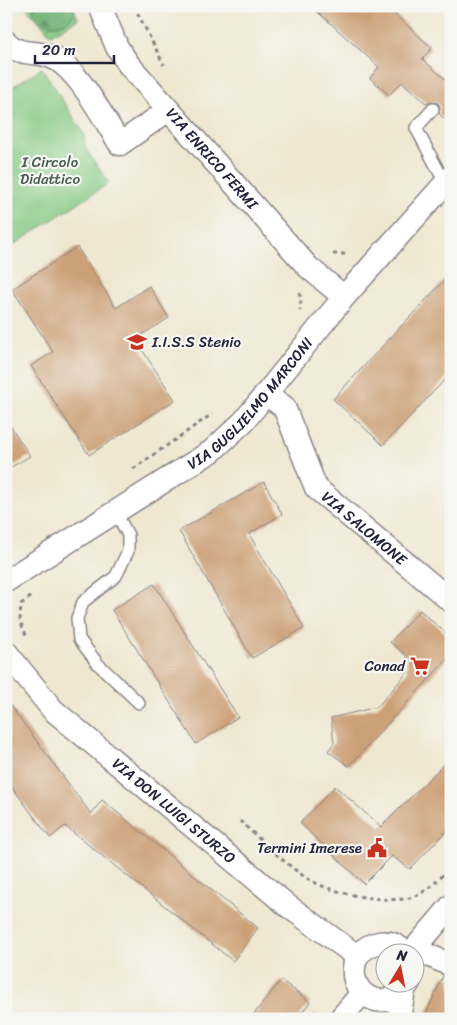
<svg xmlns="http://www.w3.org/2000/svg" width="457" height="1025" font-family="Sriracha,sans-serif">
<defs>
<pattern id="grass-dots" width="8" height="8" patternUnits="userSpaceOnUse" patternTransform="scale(1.25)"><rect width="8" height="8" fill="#86c982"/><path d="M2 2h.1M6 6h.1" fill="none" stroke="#73ac71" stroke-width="1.8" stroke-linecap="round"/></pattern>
<pattern id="forest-firs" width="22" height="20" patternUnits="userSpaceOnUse" patternTransform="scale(1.25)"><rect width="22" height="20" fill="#6cad70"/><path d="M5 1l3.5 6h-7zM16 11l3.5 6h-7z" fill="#588c5d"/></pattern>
</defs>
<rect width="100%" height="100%" fill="#f6f6f2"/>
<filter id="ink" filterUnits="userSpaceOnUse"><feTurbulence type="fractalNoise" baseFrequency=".02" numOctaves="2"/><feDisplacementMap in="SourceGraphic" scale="10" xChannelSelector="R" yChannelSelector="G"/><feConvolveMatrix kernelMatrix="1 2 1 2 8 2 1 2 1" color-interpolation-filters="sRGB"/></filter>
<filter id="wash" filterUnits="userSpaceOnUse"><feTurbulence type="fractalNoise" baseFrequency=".0096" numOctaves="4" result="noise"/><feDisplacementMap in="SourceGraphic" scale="20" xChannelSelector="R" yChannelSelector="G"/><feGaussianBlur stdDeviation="1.12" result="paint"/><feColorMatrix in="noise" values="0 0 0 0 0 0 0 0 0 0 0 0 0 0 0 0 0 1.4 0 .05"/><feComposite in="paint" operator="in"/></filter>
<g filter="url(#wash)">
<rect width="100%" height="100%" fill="#efe7d0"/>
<!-- grass -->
<path fill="url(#grass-dots)" stroke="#54765e" d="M25,6H73L78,19L51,35Z"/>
<!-- forest -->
<path fill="url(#forest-firs)" stroke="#476856" d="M32,6H72L75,13C63,32 37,29 32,6Z"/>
<!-- garden -->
<path fill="#86c982" stroke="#54765e" d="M42,68L84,134L85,148L109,183L6,250V91Z"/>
<g id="blocks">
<!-- building -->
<g fill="#cca077">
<path d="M311,6H386L432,48L422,59L451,84V125L439,114L440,107L438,103L431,102L427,104L402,82L389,95L370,78L379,67Z"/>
<path d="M77,247L116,308L149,286L169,318L135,339L175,400L89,455L31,366L53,352L12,289Z"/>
<path d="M451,273V373L383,445L333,399Z"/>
<path d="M6,419L30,456L6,470Z"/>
<path d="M264,482L282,514L249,534L304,628L252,658L179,531Z"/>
<path d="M154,584L238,717L196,744L112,610Z"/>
<path d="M420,610L451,638V655L349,766L328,751L334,743L331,718L377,707L407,673V656L390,642Z"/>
<path d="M6,700L91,814L102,800L258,928L233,961L65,826L50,838L6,779Z"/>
<path d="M451,757V826L410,869L392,856L364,884L300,823L335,786L381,827Z"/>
<path d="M443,976L451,978V1019H424Z"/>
<path d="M281,980L310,1002L297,1019H250Z"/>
</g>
</g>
</g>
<g filter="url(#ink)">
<use href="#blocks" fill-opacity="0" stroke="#888486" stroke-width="1"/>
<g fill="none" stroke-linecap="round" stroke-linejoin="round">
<defs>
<g id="lane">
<path d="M433,109L416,128L445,183"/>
<path d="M115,511L128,535V551L116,576L83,602L77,618L79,639L98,664L139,703"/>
</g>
<g id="street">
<path id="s1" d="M100,6L117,47L129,65L308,267L344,297"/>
<path d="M6,42C21,57 32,50 49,56C77,65 104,120 120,144L167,111"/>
<path id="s2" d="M266,394L284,407L316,488L451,601"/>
<path id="s3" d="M6,581L212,451L244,421L344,297L451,177"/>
<path id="s4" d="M6,652L53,710L288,906L357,956"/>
<path d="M416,950L451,965"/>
<path d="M404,952C390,936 369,942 357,956C341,995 388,1019 409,982"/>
<path d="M412,952L451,906"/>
<path d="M340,1019L362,993"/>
<path d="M399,1019L404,990"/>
</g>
</defs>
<!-- lane casing -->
<use href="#lane" stroke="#888486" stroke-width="14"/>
<!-- street casing -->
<use href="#street" stroke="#888486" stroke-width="25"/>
<!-- path -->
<g stroke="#888486" stroke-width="3" stroke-dasharray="4 4" stroke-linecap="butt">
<path d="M134,6L164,65"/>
<path d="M333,254H349"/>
<path d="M299,293L301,299L300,311"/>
<path d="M133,469L212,414"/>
<path d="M26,635L20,620L21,604L32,596"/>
<path d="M240,821C260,839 288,867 310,880C331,893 389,905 413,897C428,892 441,877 451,866"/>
<path d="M310,1019L316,1011"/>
</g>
<!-- lane -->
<use href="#lane" stroke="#fff" stroke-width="11"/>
<!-- street -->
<use href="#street" stroke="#fff" stroke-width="22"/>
</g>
</g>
<!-- icons -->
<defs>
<symbol id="university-bare" viewBox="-9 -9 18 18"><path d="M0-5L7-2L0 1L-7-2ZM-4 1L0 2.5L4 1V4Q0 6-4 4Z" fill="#c8321e" stroke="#f6f6f2" stroke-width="2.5" paint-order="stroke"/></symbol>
<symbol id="supermarket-bare" viewBox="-9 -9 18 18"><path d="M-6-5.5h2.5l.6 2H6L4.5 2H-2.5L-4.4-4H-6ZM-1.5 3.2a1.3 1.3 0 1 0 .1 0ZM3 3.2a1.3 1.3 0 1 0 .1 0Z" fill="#c8321e" stroke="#f6f6f2" stroke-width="2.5" paint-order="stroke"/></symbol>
<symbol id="civic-bare" viewBox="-9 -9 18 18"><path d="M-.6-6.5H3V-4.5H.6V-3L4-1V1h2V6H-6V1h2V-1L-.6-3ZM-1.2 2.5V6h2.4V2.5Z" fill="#c8321e" stroke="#f6f6f2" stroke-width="2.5" paint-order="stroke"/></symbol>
</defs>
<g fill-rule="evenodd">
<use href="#university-bare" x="123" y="328" width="28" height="28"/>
<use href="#supermarket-bare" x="406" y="652" width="28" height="28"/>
<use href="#civic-bare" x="363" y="834" width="28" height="28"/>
</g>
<g text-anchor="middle" stroke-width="4.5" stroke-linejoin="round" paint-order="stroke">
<!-- street labels -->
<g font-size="15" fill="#22223b" stroke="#f6f6f2">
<text dy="5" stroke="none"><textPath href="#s1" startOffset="191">VIA ENRICO FERMI</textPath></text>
<text dy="5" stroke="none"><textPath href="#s3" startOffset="304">VIA GUGLIELMO MARCONI</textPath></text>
<text dy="5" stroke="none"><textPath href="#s2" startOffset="172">VIA SALOMONE</textPath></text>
<text dy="5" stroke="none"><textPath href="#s4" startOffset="232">VIA DON LUIGI STURZO</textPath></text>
</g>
<!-- park labels -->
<g font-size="15" fill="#455c54" stroke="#f6f6f2">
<text x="50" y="167">I Circolo<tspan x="50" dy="17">Didattico</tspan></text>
</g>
<!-- poi labels -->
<g font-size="15" fill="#22223b" stroke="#f6f6f2" text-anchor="end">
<text x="152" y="347" text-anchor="start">I.I.S.S Stenio</text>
<text x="405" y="671">Conad</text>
<text x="362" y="853">Termini Imerese</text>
</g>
</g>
<!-- margin -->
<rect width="457" height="1025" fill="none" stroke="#f6f6f2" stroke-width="25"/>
<!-- north arrow -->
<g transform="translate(400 968) rotate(10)"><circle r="24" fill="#f6f6f2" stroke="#a1a1a9"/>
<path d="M0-4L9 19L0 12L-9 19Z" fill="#c8321e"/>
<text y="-8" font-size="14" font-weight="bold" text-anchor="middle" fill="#22223b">N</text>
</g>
<!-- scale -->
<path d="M35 55v8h79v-8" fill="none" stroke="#22223b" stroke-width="2.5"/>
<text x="42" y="55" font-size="15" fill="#22223b" stroke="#f6f6f2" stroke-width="4" paint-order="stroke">20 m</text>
</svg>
